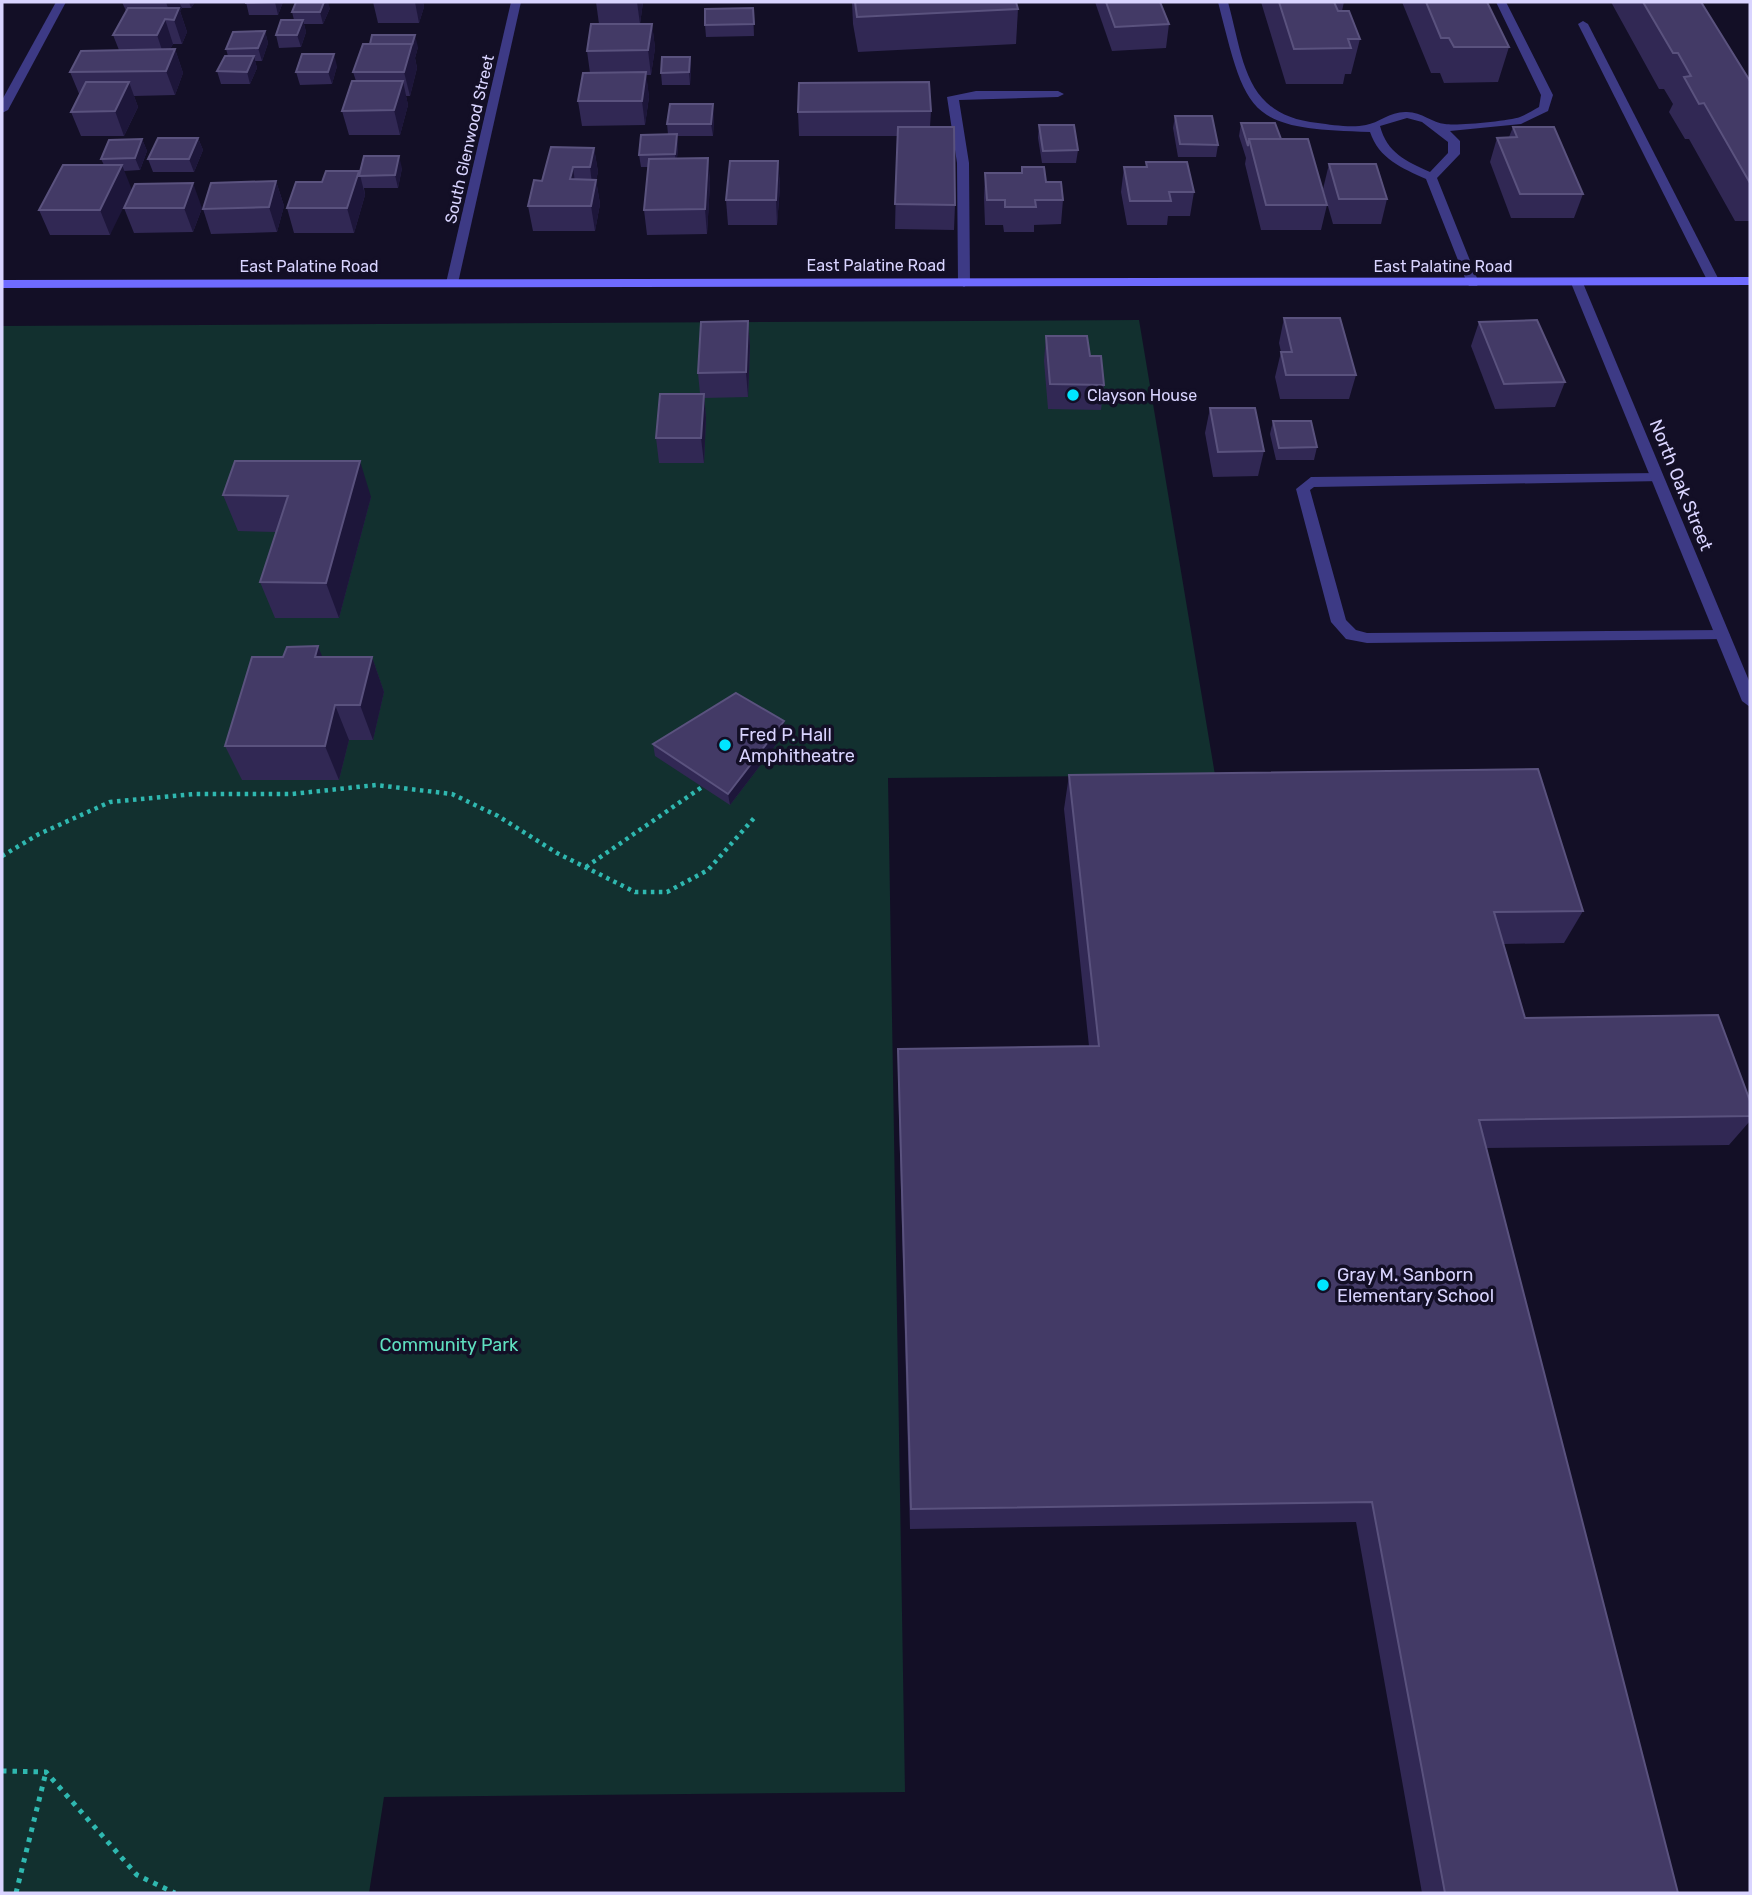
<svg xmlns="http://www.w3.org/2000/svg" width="1752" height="1895" font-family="Rubik,sans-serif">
<rect width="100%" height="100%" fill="#130f26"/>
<!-- green -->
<path fill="#12302f" d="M1139,320L1215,775L888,778L905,1792L384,1797L369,1893H2V326Z"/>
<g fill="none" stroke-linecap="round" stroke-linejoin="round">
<!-- path-far1 -->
<g stroke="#2fb8b0" stroke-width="4.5" stroke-dasharray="3.5 4.5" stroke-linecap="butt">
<path d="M2,856L39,834L110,802L194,794H292L376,785L452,794L498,816L557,853L635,892H667L708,870L755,817"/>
<path d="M586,867L702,787"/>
</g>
<!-- path -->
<g stroke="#2fb8b0" stroke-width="5" stroke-dasharray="4.5 6" stroke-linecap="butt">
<path d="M2,1771L46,1772L137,1875L175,1893"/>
<path d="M16,1893L46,1772"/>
</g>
<!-- lane -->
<g fill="#3d3a85" fill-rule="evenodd">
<path d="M1583,21L1588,24L1720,282L1718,285H1710L1708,282L1578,24Z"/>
<path d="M976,91H1058L1064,94L1058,97L959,100L969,163L970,283L964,287L958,283L957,163L947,97Z"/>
<path d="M1658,473L1663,475V481L1314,487L1310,490L1346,620L1356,630L1367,633L1722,630L1730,635L1727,639L1367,643L1346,639L1331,622L1296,489L1311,477Z"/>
</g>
<!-- street -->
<g fill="#3d3a85" fill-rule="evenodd">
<path d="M56,2H66L8,110L2,113V100Z"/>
<path d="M511,2H521L458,283L452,287L446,283Z"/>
<path d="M1218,2H1228C1244,60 1244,116 1318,123C1332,125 1352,128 1366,125C1378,123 1390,112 1405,112C1421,111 1432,123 1445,124C1457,126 1509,121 1520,117C1526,115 1533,110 1539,107L1541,95L1496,2H1506L1553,95L1548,111L1521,124L1450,131L1460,141V154L1437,178L1479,283L1477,286H1469L1467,283L1426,179C1402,168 1379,159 1370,132C1247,129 1247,116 1218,2ZM1407,118L1422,122L1448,142V153L1430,172C1406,161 1387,153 1380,126Z"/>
<path d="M1577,279L1583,283L1750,683V707L1742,701L1571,283Z"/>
</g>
<!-- secondary -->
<path fill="#6f6bff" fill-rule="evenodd" d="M1750,277V285L2,288V280Z"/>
</g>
<!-- wall -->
<g fill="#312854">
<path d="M122,2H195L191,8H182L180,11L187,32L182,44H173L170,49H175L183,73L175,95L134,96L138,107L124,136H81L71,112L80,96L70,72L119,50L113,35L126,11Z"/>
<path d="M246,2H283L278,15H249Z"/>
<path d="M373,2H423L424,7L419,23H378Z"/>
<path d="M596,2H643L640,24H599Z"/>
<path d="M852,2H1016L1018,9L1016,44L858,52L853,24Z"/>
<path d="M1095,2H1160L1169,24L1166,48L1112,51Z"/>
<path d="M1261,2H1344L1342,11L1360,39L1351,74H1345L1343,84H1286Z"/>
<path d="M1402,2H1487L1509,47L1498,82L1444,83L1440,73H1431Z"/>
<path d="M1611,2H1701L1750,81V221H1735L1689,139H1685L1669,112L1673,104L1664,89H1659Z"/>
<path d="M330,8L323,24H304L306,32L301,47L279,48L276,35L294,20L292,12Z"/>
<path d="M753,8L754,36L706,37L705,25Z"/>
<path d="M652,24L655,48L651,75H646L649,97L645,125L582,126L578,101L590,73L587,51Z"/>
<path d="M265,31L268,43L262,61H255L257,68L250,84H221L217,71L228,56L226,49Z"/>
<path d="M418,47L415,58L417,68L410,96H406L408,105L400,135H349L342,111L356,81L353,72Z"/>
<path d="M690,57L691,69L690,85H662L661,73Z"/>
<path d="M337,66L332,84L300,85L296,72Z"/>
<path d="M931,111L930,127L955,205L954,230L895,229L897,136H799L798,112Z"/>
<path d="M714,116L713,136H677L678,147L677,158H708L710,183L707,234L647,235L644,210L648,167H641L639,155L668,134L667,124Z"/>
<path d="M1175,116L1218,145L1216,157H1178L1173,128Z"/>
<path d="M1241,123L1281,139L1327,205L1321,230H1261L1245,164L1246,158L1239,136Z"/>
<path d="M1039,125L1078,150L1076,163H1042L1038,138Z"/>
<path d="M1513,127L1583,194L1574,218H1511L1490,162L1497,138L1509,137Z"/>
<path d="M198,138L203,150L194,172H153L148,159Z"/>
<path d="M142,139L147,151L140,170L124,171L110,235H50L39,210L104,165L101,159Z"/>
<path d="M594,148L598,172L596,180L600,204L595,231H533L528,206L542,181Z"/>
<path d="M778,161L780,186L777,225H728L726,200Z"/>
<path d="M1146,162L1194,192L1190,216H1168L1167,225H1127L1121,192L1124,167H1146Z"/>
<path d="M1329,164L1387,199L1381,224H1333L1323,189Z"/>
<path d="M1022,167L1046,182L1063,200L1061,224L1034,225V232H1004L1003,225H985L984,198L985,173H1021Z"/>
<path d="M402,168L398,188H364L365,195L354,233H294L287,208L322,182L360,174Z"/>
<path d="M276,181L284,206L277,232L211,234L203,209Z"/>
<path d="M135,184L202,208L193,232L134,233L124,208Z"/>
<path d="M1284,318L1356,375L1349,399H1280L1275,377L1281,352L1279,343Z"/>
<path d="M748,321L750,346L748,397L704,398L706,418L704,463H659L656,438L700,394L698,373Z"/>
<path d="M1479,322L1565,382L1555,407L1495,409L1471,346Z"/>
<path d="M1046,336L1090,356L1104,385L1101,410L1048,409L1044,361Z"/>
<path d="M1210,408L1264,451L1258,476L1213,477L1205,433Z"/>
<path d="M1273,421L1317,447L1314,460H1276L1270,434Z"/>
<path d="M223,495L371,497L339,618H275L260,582L276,532L238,531Z"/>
<path d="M322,657H372L384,692L373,740H349L339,780H242L225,746Z"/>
<path d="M785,733L730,805L655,756L653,744Z"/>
<path d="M1069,775L1583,911L1564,943L1503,944L1525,1018L1750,1101V1121L1729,1145L1486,1148L1678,1893H1422L1356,1522L910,1529L898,1079V1049L1089,1046L1064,809Z"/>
</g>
<!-- shaded-wall -->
<g fill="#1d163a">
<path d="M166,2H179L182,8L180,11L187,32L182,44L174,20H172Z"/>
<path d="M189,2H195L191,8Z"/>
<path d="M275,2H283L278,15Z"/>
<path d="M324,2H328L330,8L323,24L320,12Z"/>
<path d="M415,2H423L424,7L419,23Z"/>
<path d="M637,2H643L640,24Z"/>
<path d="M165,19L173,44L165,59L157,35Z"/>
<path d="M303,20L306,32L301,47L297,35Z"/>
<path d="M652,24L655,48L651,75L648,50Z"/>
<path d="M265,31L268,43L262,61L258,48Z"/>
<path d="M415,35L418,47L415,58L417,68L410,96L404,72Z"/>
<path d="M175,49L183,73L175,95L166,71Z"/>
<path d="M334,54L337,66L332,84L328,72Z"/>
<path d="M254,56L257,68L250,84L247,72Z"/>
<path d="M690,57L691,69L690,85L689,72Z"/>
<path d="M646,72L649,97L645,125L642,101Z"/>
<path d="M403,81L408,105L400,135L394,110Z"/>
<path d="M129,82L138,107L124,136L115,111Z"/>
<path d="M713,104L714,116L713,136L711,124Z"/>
<path d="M677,134L678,147L676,167L675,154Z"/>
<path d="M198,138L203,150L194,172L189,159Z"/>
<path d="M142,139L147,151L140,170L135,158Z"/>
<path d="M594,148L598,172L593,192L590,167Z"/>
<path d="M399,156L402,168L398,188L395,175Z"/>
<path d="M708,158L710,183L707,234L705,209Z"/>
<path d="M778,161L780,186L777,225L776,200Z"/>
<path d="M122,165L132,190L110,235L100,210Z"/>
<path d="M573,167L576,191L570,179Z"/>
<path d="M359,171L365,195L354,233L347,208Z"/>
<path d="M596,180L600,204L595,231L591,206Z"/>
<path d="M276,181L284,206L277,232L269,207Z"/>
<path d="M193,183L202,208L193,232L184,208Z"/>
<path d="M748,321L750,346L748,397L746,372Z"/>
<path d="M704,394L706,418L704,463L701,438Z"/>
<path d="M360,461L371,497L339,618L326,583Z"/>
<path d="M318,646L332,681L315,657Z"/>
<path d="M372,657L384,692L373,740L360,705Z"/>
<path d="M335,705L349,740L339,780L325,746Z"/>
<path d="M784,721L785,733L730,805L728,794Z"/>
</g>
<!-- building -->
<g fill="#433a66" stroke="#5a527e" stroke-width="2">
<path d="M246,2H275L246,3Z"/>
<path d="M296,2H324L320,12H292Z"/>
<path d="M855,2H1016L1018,9L857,17Z"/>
<path d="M1106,2H1160L1169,24L1115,27Z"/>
<path d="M1279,2H1334L1338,11H1349L1360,39H1348L1351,48L1294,49Z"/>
<path d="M1426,2H1487L1509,47H1454L1449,38H1441Z"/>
<path d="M1643,2H1701L1750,81V183L1704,103L1699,104L1684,77L1691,76L1678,53H1673Z"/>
<path d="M128,8H179L174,20L165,19L157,35H113Z"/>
<path d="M753,8L754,24L705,25V9Z"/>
<path d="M281,20H303L297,35H276Z"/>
<path d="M591,24H652L648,50L587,51Z"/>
<path d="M265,31L258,48L226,49L233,32Z"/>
<path d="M372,35H415L412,45V44H370Z"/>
<path d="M363,44H412L404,72H353Z"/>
<path d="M175,49L166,71L70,72L81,51Z"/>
<path d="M302,54H334L328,72H296Z"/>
<path d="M225,56H254L247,72L217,71Z"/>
<path d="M662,57H690L689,72L661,73Z"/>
<path d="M646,72L642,101H578L583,73Z"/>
<path d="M352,81H403L394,110L342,111Z"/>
<path d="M86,82H129L115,111L71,112Z"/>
<path d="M929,82L931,111L798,112L799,83Z"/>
<path d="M670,104H713L711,124H667Z"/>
<path d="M1175,116H1212L1218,145L1180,144Z"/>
<path d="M1241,123H1275L1281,139H1249L1248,146Z"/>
<path d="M1039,125H1074L1078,150L1043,151Z"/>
<path d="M898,127H954L955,205L895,204Z"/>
<path d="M1513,127H1554L1583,194H1520L1497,138L1517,137Z"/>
<path d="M677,134L675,154L639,155L641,135Z"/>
<path d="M158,138H198L189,159H148Z"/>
<path d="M142,139L135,158L101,159L109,140Z"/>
<path d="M1249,139H1308L1327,205H1266Z"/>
<path d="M551,147L594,148L590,167H573L570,179L596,180L591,206H528L534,180L542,181Z"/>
<path d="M364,156H399L395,175L359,176Z"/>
<path d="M708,158L705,209L644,210L649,159Z"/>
<path d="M730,161H778L776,200H726Z"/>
<path d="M1146,162H1187L1194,192H1169L1171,201H1130L1124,167H1147Z"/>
<path d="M1329,164H1376L1387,199H1339Z"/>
<path d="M63,165H122L100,210H39Z"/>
<path d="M1022,167H1044L1046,182H1061L1063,200H1035L1036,207H1005V200H987L985,173H1022Z"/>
<path d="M326,171H359L347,208H287L296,182H322Z"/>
<path d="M276,181L269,207L203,209L211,183Z"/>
<path d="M193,183L184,208H124L135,184Z"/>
<path d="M1284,318H1340L1356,375H1286L1281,352H1292Z"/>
<path d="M1537,320L1565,382L1504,384L1479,322Z"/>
<path d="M748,321L746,372L698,373L701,322Z"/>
<path d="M1046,336H1087L1090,356H1101L1104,385L1050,384Z"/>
<path d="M660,394H704L701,438H656Z"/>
<path d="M1210,408H1255L1264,451L1218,452Z"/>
<path d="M1273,421H1311L1317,447L1279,448Z"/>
<path d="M235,461H360L326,583L260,582L288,496L223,495Z"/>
<path d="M318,646L315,657H372L360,705H335L325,746H225L252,657H283L287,647Z"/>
<path d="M736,693L784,721L728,794L653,744Z"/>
<path d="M1538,769L1583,911L1494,912L1525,1018L1718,1015L1750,1101V1116L1479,1120L1678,1893H1445L1372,1502L911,1509L898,1049L1099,1046L1069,775Z"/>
</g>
<!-- markers -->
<g fill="#00e5ff" stroke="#130f26" stroke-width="2.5">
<circle cx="1073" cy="395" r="7"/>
<circle cx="725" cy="745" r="7"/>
<circle cx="1323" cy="1285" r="7"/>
</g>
<g text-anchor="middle" stroke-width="7" stroke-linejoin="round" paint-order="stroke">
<!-- far-street labels -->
<g font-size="16" fill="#d9d4ff" stroke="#130f26">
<text transform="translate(469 139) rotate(-77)" y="6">South Glenwood Street</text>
<text x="876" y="271">East Palatine Road</text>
<text x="309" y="272">East Palatine Road</text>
<text x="1443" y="272">East Palatine Road</text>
</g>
<!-- far-poi labels -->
<g font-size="16" fill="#d9d4ff" stroke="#130f26" text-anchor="start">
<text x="1087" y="401">Clayson House</text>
</g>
<!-- street labels -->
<g font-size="18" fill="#d9d4ff" stroke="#130f26">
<text transform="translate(1681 485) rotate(68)" y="6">North Oak Street</text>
</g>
<!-- poi labels -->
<g font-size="18" fill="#d9d4ff" stroke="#130f26" text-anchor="start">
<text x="739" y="741">Fred P. Hall<tspan x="739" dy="21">Amphitheatre</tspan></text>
<text x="1337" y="1281">Gray M. Sanborn<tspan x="1337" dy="21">Elementary School</tspan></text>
</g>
<!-- park labels -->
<g font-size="18" fill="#5fe0c0" stroke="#130f26">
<text x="449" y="1351">Community Park</text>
</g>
</g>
<!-- border -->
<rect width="1752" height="1895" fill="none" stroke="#d9d4ff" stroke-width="7"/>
</svg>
